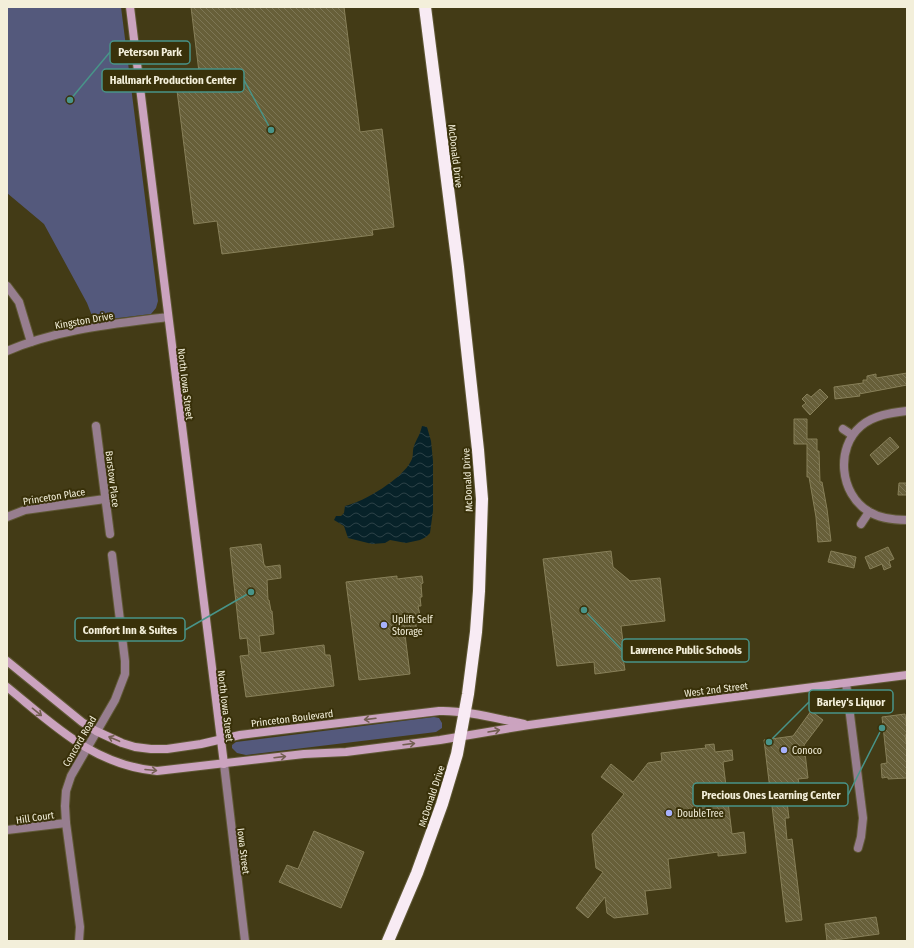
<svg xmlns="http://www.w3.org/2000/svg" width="914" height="948" font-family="'Fira Sans Condensed',sans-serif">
<defs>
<pattern id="water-waves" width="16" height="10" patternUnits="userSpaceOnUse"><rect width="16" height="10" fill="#072229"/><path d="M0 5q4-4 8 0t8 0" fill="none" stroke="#2c4247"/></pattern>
<pattern id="building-back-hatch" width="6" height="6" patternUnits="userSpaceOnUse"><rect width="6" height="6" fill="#675f39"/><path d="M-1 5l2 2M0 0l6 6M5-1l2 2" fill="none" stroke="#7d7655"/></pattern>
</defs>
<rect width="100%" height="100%" fill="#433b16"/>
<!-- green -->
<g fill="#54597c">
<path d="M7,7H121L158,301L156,308L151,314L94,321L87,303L44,224L7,193Z"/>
<path d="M434,717L439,718L442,723V728L436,732L246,755L237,753L232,748V745L236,742Z"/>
</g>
<!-- water -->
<path fill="url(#water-waves)" d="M422,426L427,427L431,441L433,461V511L430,533L426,537L420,540L406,543L390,540L385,543L372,544L348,538L344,526L334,520L336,516H341L344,513L345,506C364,502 403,478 411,461C414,456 412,451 414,446C417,438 420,435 422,426Z"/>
<!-- building -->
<g fill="url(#building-back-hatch)" stroke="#888059">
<path d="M191,7H344L360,132L382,129L394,227L372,230L373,235L222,254L217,221L194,224L175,75L199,72Z"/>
<path d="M907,373V385L859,394L860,396L835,399L834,387L863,383V380H867V376L876,374V378Z"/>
<path d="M820,389L828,397L810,415L802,406L806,403L802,399L807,394L811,397Z"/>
<path d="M794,419H807V439H817V451H819L820,482H822L827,509L831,541L818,542L816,517L809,477H807V444H794Z"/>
<path d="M890,437L899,447L878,465L870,455Z"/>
<path d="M899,483H907V495H898Z"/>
<path d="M261,544L264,565H265V567L280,565L281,578L267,580L268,600H269L271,611H272L274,634L259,636L261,653L324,645L325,655H330L334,686L246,697L240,656L249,655L247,638L240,639L230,548Z"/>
<path d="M888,547L894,559L889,561L891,567L884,570L882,564L870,569L865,557Z"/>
<path d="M611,551L613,567L630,581L660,578L665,621L621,626L625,658H623L625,670L595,674L594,662L557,666L543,559Z"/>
<path d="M831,551L856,557L854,568L828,562Z"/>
<path d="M397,576V579L422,576L423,583L421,584L422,597H420L421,606H418L420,615L415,616L417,634L405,635L410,674L359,680L346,582Z"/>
<path d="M811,711L823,720L804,745L808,778L798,779L799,783H797L799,801L787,802L789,818H785L787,840L792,839L802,920L786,922L764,740L793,736Z"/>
<path d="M905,714L907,730V735H905L907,748V778L888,779V777L882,778L881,764L887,763L882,717Z"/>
<path d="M714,744L715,752L732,750L733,760L723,762L732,834L744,832L746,853L718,856V852L668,859L671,888L645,891L648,914L614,918L607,913L605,897L588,918L576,908L603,872L596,868L592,834L624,794L601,777L611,764L633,782L648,763L662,761L661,753L706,748L705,745Z"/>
<path d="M314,831L364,852L341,908L279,882L287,865L298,869Z"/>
<path d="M876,917L879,934L827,941L825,924Z"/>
</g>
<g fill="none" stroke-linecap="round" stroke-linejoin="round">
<defs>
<g id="street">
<path d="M7,286L19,302L31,342"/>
<path d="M7,351C58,329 114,324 168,317"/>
<path d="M907,411C891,413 874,415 861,426C835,448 840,494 868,511C880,519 894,520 907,520"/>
<path d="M96,426L110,534"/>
<path d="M843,429L852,435"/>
<path d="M7,517L25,510L105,499"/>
<path d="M861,524L869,512"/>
<path d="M846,683L863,818L861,837L858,848"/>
<path d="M224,764L245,941"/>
<path d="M7,830L66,823"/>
<path d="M79,941L80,927L66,823L65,806L66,791L71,776L115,700L125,674V661L112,555"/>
</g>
<g id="secondary">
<path d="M130,7L224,764"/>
<path d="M7,661L82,722L96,731L122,743L135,747L151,749H167L201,744L240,735L439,711C465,710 498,719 524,724"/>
<path d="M7,687C54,725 93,765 157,771L304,754L346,752L440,740L529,725L688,703L907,675"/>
</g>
<path id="highway" d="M388,941L417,873L442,804L457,754L468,694L476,632L479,591L482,499L478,450L458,267L425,7"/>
</defs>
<!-- street casing -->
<use href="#street" stroke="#5f5835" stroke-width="10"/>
<!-- secondary casing -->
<use href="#secondary" stroke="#5f5835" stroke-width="10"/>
<!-- highway casing -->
<use href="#highway" stroke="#5f5835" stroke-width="14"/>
<!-- street -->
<use href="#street" stroke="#977e8f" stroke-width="8"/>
<!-- secondary -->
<use href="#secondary" stroke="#cba3bf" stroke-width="8"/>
<!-- highway -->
<use href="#highway" stroke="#f8ebf4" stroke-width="12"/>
</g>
<!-- one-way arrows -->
<defs><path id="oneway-shaft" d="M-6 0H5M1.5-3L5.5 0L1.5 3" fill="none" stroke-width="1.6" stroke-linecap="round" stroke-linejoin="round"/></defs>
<g stroke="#735f52">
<use href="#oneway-shaft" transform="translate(37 712) rotate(39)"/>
<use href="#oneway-shaft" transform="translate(370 719) rotate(173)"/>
<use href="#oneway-shaft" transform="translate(494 731) rotate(-10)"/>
<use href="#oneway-shaft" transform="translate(114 739) rotate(-157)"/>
<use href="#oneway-shaft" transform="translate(409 744) rotate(-7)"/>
<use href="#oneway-shaft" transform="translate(280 757) rotate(-7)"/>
<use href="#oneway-shaft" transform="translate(151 770) rotate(5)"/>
</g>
<!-- markers -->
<g fill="#a7b1fc" stroke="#39310a" stroke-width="1.5">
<circle cx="384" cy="625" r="4"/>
<circle cx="784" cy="750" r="4"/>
<circle cx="669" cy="813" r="4"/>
</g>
<g text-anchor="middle" stroke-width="4" stroke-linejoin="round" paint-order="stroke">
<!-- street labels -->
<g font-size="10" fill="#f3efda" stroke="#39310a">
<text transform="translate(456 156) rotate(83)" y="4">McDonald Drive</text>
<text transform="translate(84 320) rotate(-10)" y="4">Kingston Drive</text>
<text transform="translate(186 384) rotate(83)" y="4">North Iowa Street</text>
<text transform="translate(113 479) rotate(83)" y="4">Barstow Place</text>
<text transform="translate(467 480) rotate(-93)" y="4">McDonald Drive</text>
<text transform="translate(54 496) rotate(-9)" y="4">Princeton Place</text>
<text transform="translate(716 689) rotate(-7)" y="4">West 2nd Street</text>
<text transform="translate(226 706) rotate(83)" y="4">North Iowa Street</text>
<text transform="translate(292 718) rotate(-7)" y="4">Princeton Boulevard</text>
<text transform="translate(79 741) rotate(-60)" y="4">Concord Road</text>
<text transform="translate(431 796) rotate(-72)" y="4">McDonald Drive</text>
<text transform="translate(35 817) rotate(-8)" y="4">Hill Court</text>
<text transform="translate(244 851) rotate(83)" y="4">Iowa Street</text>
</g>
<!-- poi labels -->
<g font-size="10" fill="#f3efda" stroke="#39310a" text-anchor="start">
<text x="392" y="623">Uplift Self<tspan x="392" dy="12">Storage</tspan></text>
<text x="792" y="754">Conoco</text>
<text x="677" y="817">DoubleTree</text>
</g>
</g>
<!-- callouts -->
<path fill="none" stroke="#489489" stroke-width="1.5" d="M70 100L110 52M271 130L244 80M251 592L185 630M584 610L622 650M769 742L809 702M882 728L848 795"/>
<g fill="#489489" stroke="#39310a" stroke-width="1.5">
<circle cx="70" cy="100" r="4"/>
<circle cx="271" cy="130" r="4"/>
<circle cx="251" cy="592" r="4"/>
<circle cx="584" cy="610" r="4"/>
<circle cx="769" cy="742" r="4"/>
<circle cx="882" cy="728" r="4"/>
</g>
<g fill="#39310a" stroke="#489489" stroke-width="1.5">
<rect x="110" y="41" width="80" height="23" rx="4"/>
<rect x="102" y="69" width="142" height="23" rx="4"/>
<rect x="75" y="618" width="110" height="23" rx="4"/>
<rect x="622" y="639" width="127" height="23" rx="4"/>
<rect x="809" y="690" width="84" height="23" rx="4"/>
<rect x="693" y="783" width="155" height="23" rx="4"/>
</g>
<g font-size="11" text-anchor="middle" font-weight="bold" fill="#f3efda">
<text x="150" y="56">Peterson Park</text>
<text x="173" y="84">Hallmark Production Center</text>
<text x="130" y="634">Comfort Inn &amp; Suites</text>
<text x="686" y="654">Lawrence Public Schools</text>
<text x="851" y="706">Barley's Liquor</text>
<text x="771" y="799">Precious Ones Learning Center</text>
</g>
<!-- border -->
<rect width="914" height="948" fill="none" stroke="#f3efda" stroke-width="16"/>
</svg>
